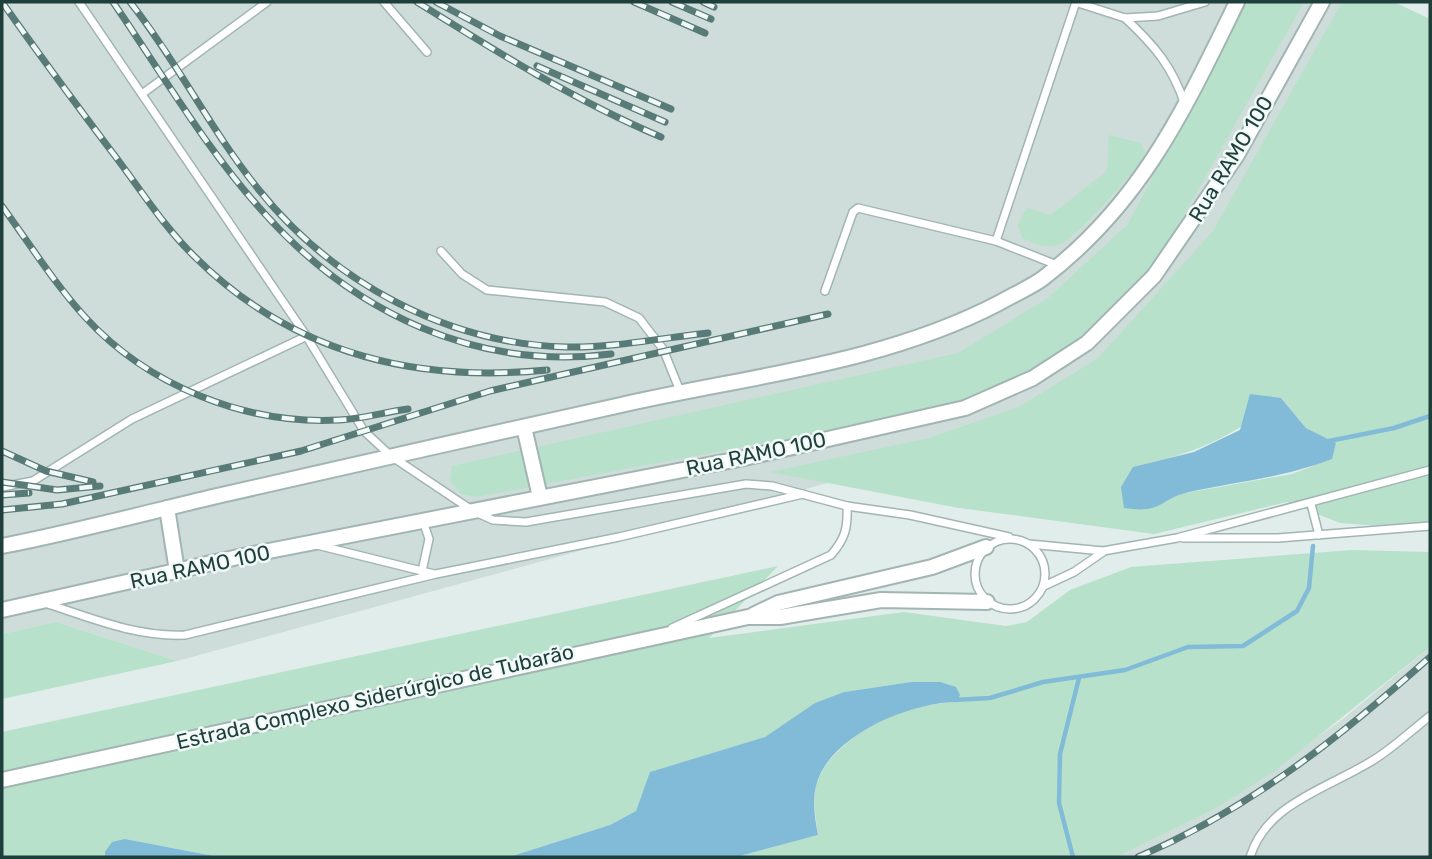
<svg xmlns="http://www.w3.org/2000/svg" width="1432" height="859" font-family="Rubik,sans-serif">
<rect width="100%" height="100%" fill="#e0edea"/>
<!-- built -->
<g fill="#ceddd9">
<path d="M2,2H1378L1239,235L1065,418L177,661L56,622L2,634Z"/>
<path d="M1430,647V857H1117L1215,809L1343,719Z"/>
</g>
<!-- green -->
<g fill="#b7e1ca" fill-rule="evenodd">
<path d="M1245,2H1304L1162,254L1084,341L967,405L476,497L461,494L450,481L452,466L958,353L1048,298L1128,224Z"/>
<path d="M1342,2H1394L1430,19V530L1340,523L1287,502L1154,534L959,508L770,472L929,438L1019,407L1098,358L1213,231ZM1281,398L1306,428L1336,443L1331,459L1292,474L1186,493L1134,467C1200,451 1227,440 1281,398Z"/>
<path d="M1109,135L1141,143L1145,154C1136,171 1080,233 1064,242C1049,251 1036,244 1022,238L1018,224L1027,208L1051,215L1107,171Z"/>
<path d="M1352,550L1430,552V647L1276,770L1215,809L1117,857H736L818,835C816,819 812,802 816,786C825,751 873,721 905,710C919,706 933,705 947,702L911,682L844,692L816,703L765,737L651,772L636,811L610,825L509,857H219L125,839L105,852V857H2V732L778,566L709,638L904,612L1006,626L1027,622L1070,590L1131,567Z"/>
<path d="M56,622L177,661L2,699V634Z"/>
</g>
<!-- water -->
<g fill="#82bbd8">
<path d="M1250,394L1281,398L1306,428L1336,443L1332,459C1282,478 1240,481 1189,492C1158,499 1164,514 1124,508L1121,487L1133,467L1194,452L1240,430Z"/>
<path d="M911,682H940L956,687L960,695L957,702C910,702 828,736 816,786C812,802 815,819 818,835L736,857H509L610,825L636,811L650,772L765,737L815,703L844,692Z"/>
<path d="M125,839L219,857H105V852L112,842Z"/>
</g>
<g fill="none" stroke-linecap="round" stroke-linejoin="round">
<!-- stream -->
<g stroke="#82bbd8" stroke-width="4.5">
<path d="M1329,441L1394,428L1430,416"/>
<path d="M954,700L990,698L1043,682L1125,670L1188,647L1243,646L1297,611L1309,588L1313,546"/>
<path d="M1073,857L1059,803L1060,754L1079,678"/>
</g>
<defs>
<g id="lane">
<path d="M79,2L305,334L364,431L391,456L473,511L493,520L526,522L746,484L772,486L847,506C848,528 845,539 831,555L672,628"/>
<path d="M384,2L427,52"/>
<path d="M1075,2L1125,18L1158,16L1205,2"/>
<path d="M1125,18C1154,45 1173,67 1185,105"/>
<path d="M142,94L267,2"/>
<path d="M996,241L1057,265"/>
<path d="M441,251L462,274L487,290L605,302L639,318L663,349L680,391"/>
<path d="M825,291L853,212L858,208L996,241L1076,2"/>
<path d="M2,487L33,481L132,419L307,336"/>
<path d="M1311,504L1319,535"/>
<path d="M847,506L910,515L1009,537"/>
<path d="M1183,538H1278L1430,526"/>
<circle cx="1010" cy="574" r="35"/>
<path d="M1029,544L1103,551L1177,538L1430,470"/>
<path d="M317,545L434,574"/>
<path d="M422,571L429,539L423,521"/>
<path d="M1044,586L1074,572L1103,552"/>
<path d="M45,603C91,618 136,637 185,635L436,574L619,537L803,494"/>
<path d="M1250,857C1267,802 1330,788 1375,759C1394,747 1412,730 1430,716"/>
</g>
<g id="street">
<path d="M524,427L540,497"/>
<path d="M167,508L177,571"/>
<path d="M2,546C74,532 145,513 217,496C352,465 486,435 621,405C748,376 882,364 999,303C1013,295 1029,288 1042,279C1142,203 1184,110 1237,2"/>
<path d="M2,610L238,557L744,458L965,408L1033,378L1087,343L1154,276L1237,155L1322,2"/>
<path d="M753,615L778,603L932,567L986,547"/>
<path d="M2,780L748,617H780L881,600L987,602"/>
</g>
</defs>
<!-- lane casing -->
<use href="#lane" stroke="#a2b5b3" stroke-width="10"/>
<!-- street casing -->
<use href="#street" stroke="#a2b5b3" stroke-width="18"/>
<!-- lane -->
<use href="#lane" stroke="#fff" stroke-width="7"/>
<!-- street -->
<use href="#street" stroke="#fff" stroke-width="14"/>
<defs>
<g id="rail">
<path d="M2,2C38,53 75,103 112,152C139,187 163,226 195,257C292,353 415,383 547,370"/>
<path d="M113,2C161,72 208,152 265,214C354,313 477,371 611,354"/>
<path d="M130,2C177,61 211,131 259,190C333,282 447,344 566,347C613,348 661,338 708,333"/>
<path d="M417,2C497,52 574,100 661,137"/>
<path d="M436,2L500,36L671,109"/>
<path d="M634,2L705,33"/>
<path d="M672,2L711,19"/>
<path d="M703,2L714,7"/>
<path d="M537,66L665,122"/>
<path d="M2,206C29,243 54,283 85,317C148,386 246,425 339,420C362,419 385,412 408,409"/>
<path d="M2,451L46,471L93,482"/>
<path d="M2,482L57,490L100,486"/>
<path d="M2,495L29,493"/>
<path d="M2,510L62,504L301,451L490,391L828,314"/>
<path d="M1138,857C1250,809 1340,737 1430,657"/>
</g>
</defs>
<!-- rail casing -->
<use href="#rail" stroke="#597b78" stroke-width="7"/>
<!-- rail -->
<use href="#rail" stroke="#f1f9f7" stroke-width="4.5" stroke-dasharray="13" stroke-linecap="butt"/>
</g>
<g text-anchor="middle" stroke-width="5" stroke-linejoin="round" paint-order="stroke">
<!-- street labels -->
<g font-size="21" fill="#1f3f3d" stroke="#f1f9f7">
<text transform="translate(1231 159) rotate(-59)" y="7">Rua RAMO 100</text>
<text transform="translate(756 454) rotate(-12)" y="7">Rua RAMO 100</text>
<text transform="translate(200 567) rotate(-12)" y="7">Rua RAMO 100</text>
<text transform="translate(375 697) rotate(-13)" y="7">Estrada Complexo Siderúrgico de Tubarão</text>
</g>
</g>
<!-- border -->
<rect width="1432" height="859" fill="none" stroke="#1f3f3d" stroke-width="7"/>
</svg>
